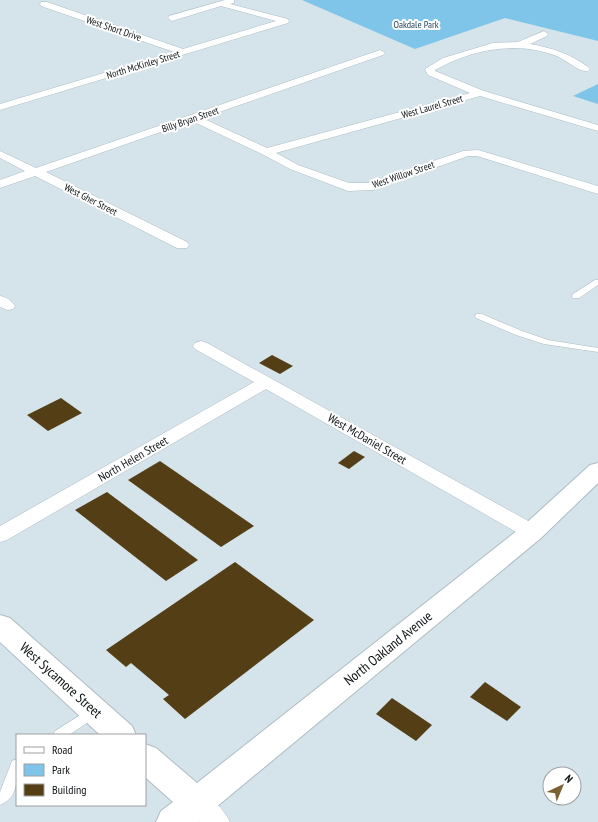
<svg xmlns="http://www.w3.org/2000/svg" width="598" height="822" font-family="'PT Sans Narrow',sans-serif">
<rect width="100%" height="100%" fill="#d5e3eb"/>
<!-- green -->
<g fill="#7fc4e9">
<path d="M302,0H598V41L505,18L415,49Z"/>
<path d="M598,84V104L573,96Z"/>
</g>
<!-- building -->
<g fill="#533e15">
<path d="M272,355L293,366L280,374L259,363Z"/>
<path d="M61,398L82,413L48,431L27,415Z"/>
<path d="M354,451L365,457L349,469L338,463Z"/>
<path d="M160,461L254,526L221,547L128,480Z"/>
<path d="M107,492L198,560L166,581L75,510Z"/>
<path d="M235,562L314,620L185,719L163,699L169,695L131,663L126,667L106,650Z"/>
<path d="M485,682L521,707L507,721L470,697Z"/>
<path d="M392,698L432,725L416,741L376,714Z"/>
</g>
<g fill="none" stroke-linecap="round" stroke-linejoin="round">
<defs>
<g id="lane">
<path d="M595,280H598V285L579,298H573L572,296L573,294Z"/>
<path d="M476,314H482L522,331L548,340L598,348V352L544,344L516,335L476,318L475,316Z"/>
<path d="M93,707L97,708L99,712L97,716L69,735H53L55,731Z"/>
<path d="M17,759C17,777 19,798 0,805V792L12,761Z"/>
</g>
<g id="street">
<path d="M225,0H234V3L230,4L288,19L289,21L288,23L0,110V104L174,52L41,6L40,4L41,2H47L183,49L276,21L221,6L172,21L168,18L169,16Z"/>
<path d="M544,31L548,34L547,36L530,44C552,48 571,54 588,67L590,69L588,71C581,73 567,61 559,57C518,40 472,49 435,70V71L484,91L598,125V131L480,96L276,153L298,165L349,183H368L463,151L478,150L598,186V194L477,156H468L373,190L348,191L290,169L262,154L192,121L46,172L187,242L189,245L187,248H177L35,176L0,188V180L25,171L0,158V151L36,168L380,50L385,53L383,55L202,118L267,148L470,93L428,75L425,69L443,58L493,43L518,42Z"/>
<path d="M0,296C6,297 12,301 15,306L13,309L8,310L0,307Z"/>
<path d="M201,341L207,343L539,527L542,532L539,537L532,539L525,537L266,389L7,540L0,542V526L254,382L195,349L193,346L195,343Z"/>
<path d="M197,792C211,797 224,809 230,822H199L188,811L184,803L188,795Z"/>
</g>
<g id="secondary">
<path d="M598,463V483L541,538L209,813L198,822H156L161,811L173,802L145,777V744L156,748L197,783L523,526L590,465Z"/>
<path d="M0,615L10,618L132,726L136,735H100L0,642Z"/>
</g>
</defs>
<!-- lane casing -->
<use href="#lane" stroke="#aebcc3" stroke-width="1"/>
<!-- street casing -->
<use href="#street" stroke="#aebcc3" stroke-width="1"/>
<!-- secondary casing -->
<use href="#secondary" stroke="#aebcc3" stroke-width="2"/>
<!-- lane -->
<use href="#lane" fill="#fff" fill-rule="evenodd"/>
<!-- street -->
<use href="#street" fill="#fff" fill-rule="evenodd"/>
<!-- secondary -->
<use href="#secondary" fill="#fff" fill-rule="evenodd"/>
</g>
<g text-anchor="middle" stroke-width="4" stroke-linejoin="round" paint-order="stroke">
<!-- far-park labels -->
<g font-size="10" fill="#173e51" stroke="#fff">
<text x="416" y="28">Oakdale Park</text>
</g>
<!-- far-street labels -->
<g font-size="10" fill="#0d1214" stroke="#fff">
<text transform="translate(114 28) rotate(19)" y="4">West Short Drive</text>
<text transform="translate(143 64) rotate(-17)" y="4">North McKinley Street</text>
<text transform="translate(432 106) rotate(-16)" y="4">West Laurel Street</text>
<text transform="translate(190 119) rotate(-19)" y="4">Billy Bryan Street</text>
<text transform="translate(403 174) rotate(-19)" y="4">West Willow Street</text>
<text transform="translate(91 199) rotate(27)" y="4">West Gher Street</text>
</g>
<!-- street labels -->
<g font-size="12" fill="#0d1214" stroke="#fff">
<text transform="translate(367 439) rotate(30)" y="4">West McDaniel Street</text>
<text transform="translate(133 459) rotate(-30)" y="4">North Helen Street</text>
</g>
<!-- near-street labels -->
<g font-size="14" fill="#0d1214" stroke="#fff">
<text transform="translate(388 648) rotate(-39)" y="5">North Oakland Avenue</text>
<text transform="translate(61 680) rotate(42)" y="5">West Sycamore Street</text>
</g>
</g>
<!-- legend -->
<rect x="16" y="734" width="130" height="72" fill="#ffffff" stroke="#9ea0a1"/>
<rect x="24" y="747" width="20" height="6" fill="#ffffff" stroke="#9ea0a1"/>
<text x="52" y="754" font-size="12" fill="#0d1214">Road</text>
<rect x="24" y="764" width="20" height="12" fill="#7fc4e9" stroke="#9ea0a1"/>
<text x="52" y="774" font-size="12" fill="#0d1214">Park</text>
<rect x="24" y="784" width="20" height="12" fill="#533e15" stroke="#9ea0a1"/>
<text x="52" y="794" font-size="12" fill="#0d1214">Building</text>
<!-- north arrow -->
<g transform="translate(562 786) rotate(44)"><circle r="19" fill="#ffffff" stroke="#9ea0a1"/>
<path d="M0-3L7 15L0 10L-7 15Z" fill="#7a6132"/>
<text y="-6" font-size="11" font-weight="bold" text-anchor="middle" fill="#0d1214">N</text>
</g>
</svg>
